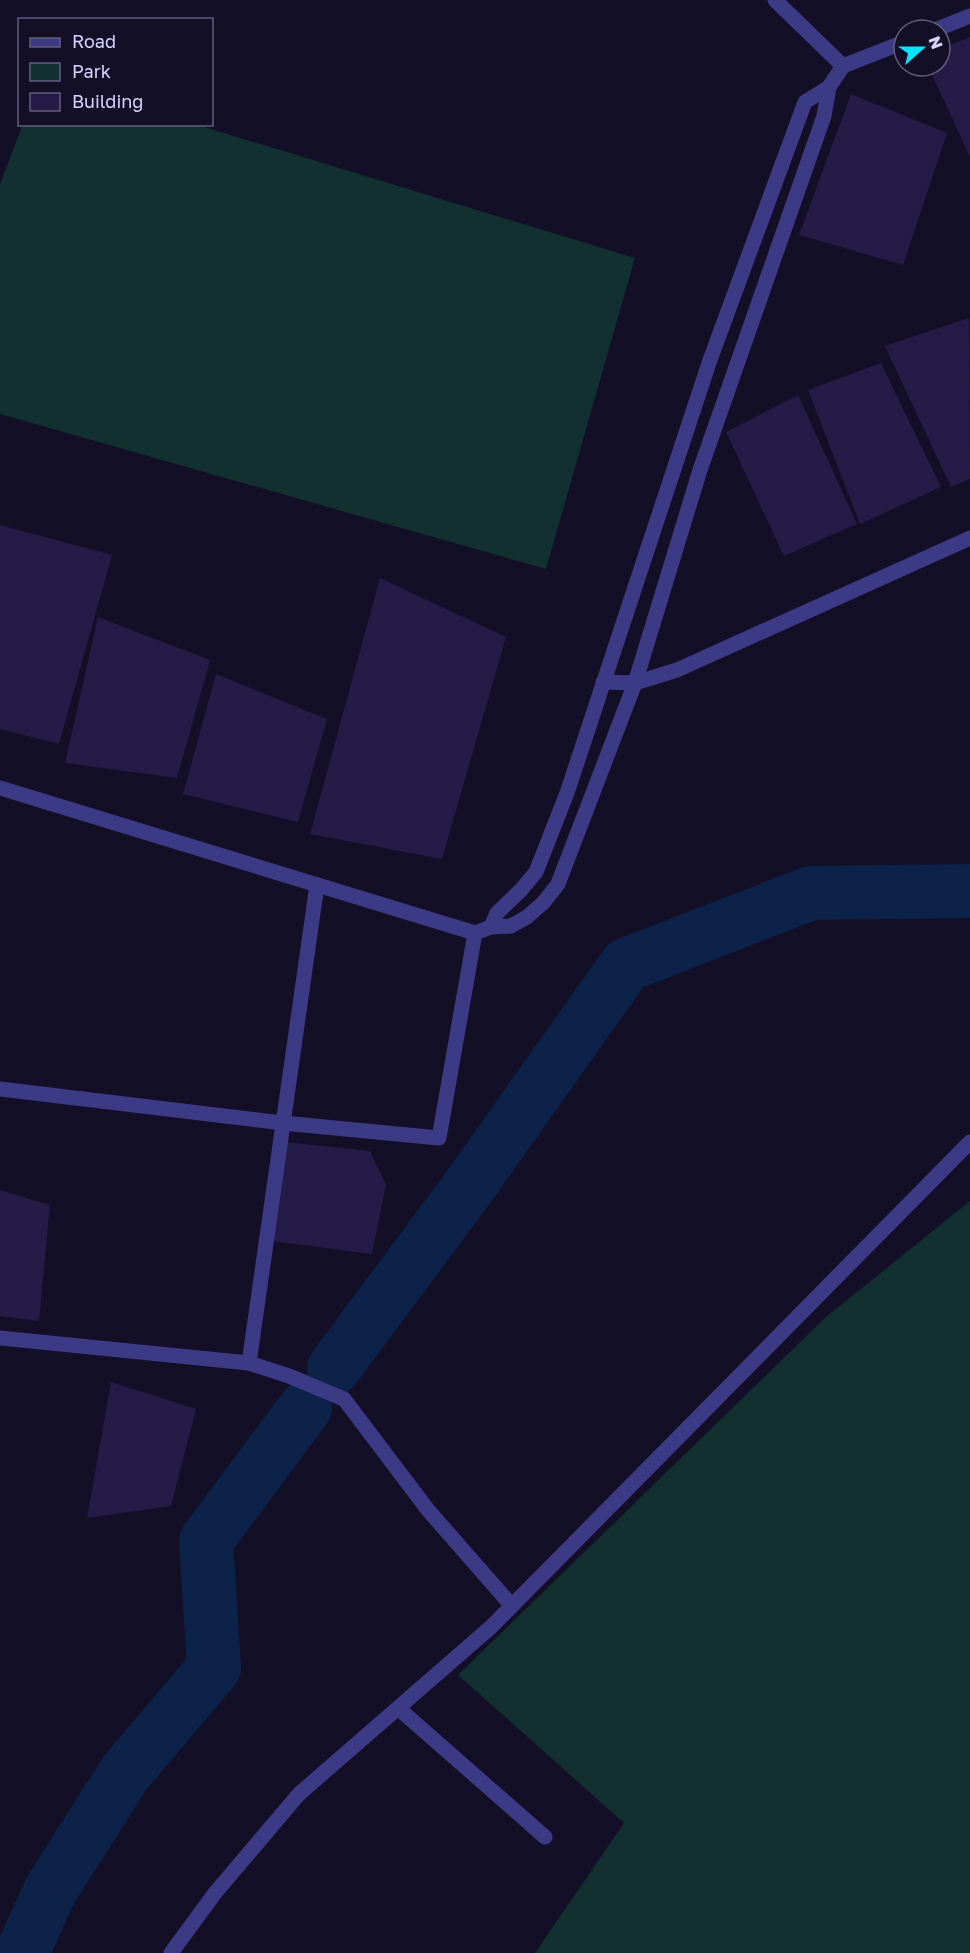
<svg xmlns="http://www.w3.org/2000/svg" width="970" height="1953" font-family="'Golos Text',sans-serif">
<rect width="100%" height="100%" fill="#130f26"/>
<!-- green -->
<g fill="#12302f">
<path d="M23,124L198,125L635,258L546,569L0,414V184Z"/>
<path d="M970,1201V1953H535L624,1823L458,1675L826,1317Z"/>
</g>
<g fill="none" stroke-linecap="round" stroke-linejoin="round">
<!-- river -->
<g stroke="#0c2248" stroke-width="54">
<path d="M334,1368L465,1192L626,965L811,893L970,891"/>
<path d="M22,1953L50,1891L125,1773L214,1668L206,1541L305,1408"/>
</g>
</g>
<!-- building -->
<g fill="#241b47">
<path d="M970,37V157L928,66H940V49Z"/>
<path d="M851,94L947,133L903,265L799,235Z"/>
<path d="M969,318L970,479L951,487L885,346Z"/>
<path d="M881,363L941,487L860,524L808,390Z"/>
<path d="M798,395L857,524L784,556L726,432Z"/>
<path d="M0,525L112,555L59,744L0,729Z"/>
<path d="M380,578L506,637L442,859L310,834Z"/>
<path d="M98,617L210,660L177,778L65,763Z"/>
<path d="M216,674L327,719L298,822L183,794Z"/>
<path d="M286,1142L370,1151L386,1185L372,1254L271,1241Z"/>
<path d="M0,1190L50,1205L39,1321L0,1316Z"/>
<path d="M111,1382L196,1409L171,1506L87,1518Z"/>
</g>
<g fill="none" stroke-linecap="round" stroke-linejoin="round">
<!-- street -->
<g stroke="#3d3a85" stroke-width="15">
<path d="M775,0L843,66"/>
<path d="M935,30L970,16"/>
<path d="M603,682L635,683L677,670L970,538"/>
<path d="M0,788L475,933L491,927L511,926L527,917L544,902L558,884L635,683L700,470L824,116L829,87"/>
<path d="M491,927L497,913L521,890L536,872L567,793L710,360L805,102L829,87L843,66L904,42"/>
<path d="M0,1089L283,1123L439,1138L475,933"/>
<path d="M0,1338L249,1363L289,1376L344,1399L428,1510L512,1606"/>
<path d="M249,1363L317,885"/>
<path d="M398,1708L545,1837"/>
<path d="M171,1953L215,1893L299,1794L491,1627L970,1142"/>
</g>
</g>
<!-- legend -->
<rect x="18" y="18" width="195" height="108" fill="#130f26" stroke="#625e7d" stroke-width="1.5"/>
<rect x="30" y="38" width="30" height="9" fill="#3d3a85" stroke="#625e7d" stroke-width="1.5"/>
<text x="72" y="48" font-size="18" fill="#d9d4ff">Road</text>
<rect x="30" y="63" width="30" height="18" fill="#12302f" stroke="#625e7d" stroke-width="1.5"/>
<text x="72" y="78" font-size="18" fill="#d9d4ff">Park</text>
<rect x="30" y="93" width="30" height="18" fill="#241b47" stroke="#625e7d" stroke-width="1.5"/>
<text x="72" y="108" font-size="18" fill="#d9d4ff">Building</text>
<!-- north arrow -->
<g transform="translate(922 48) rotate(69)"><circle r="28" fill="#130f26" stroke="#625e7d" stroke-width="1.5"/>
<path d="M0-4.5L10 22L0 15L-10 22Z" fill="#00e5ff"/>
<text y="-9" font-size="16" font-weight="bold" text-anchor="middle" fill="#d9d4ff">N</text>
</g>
</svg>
